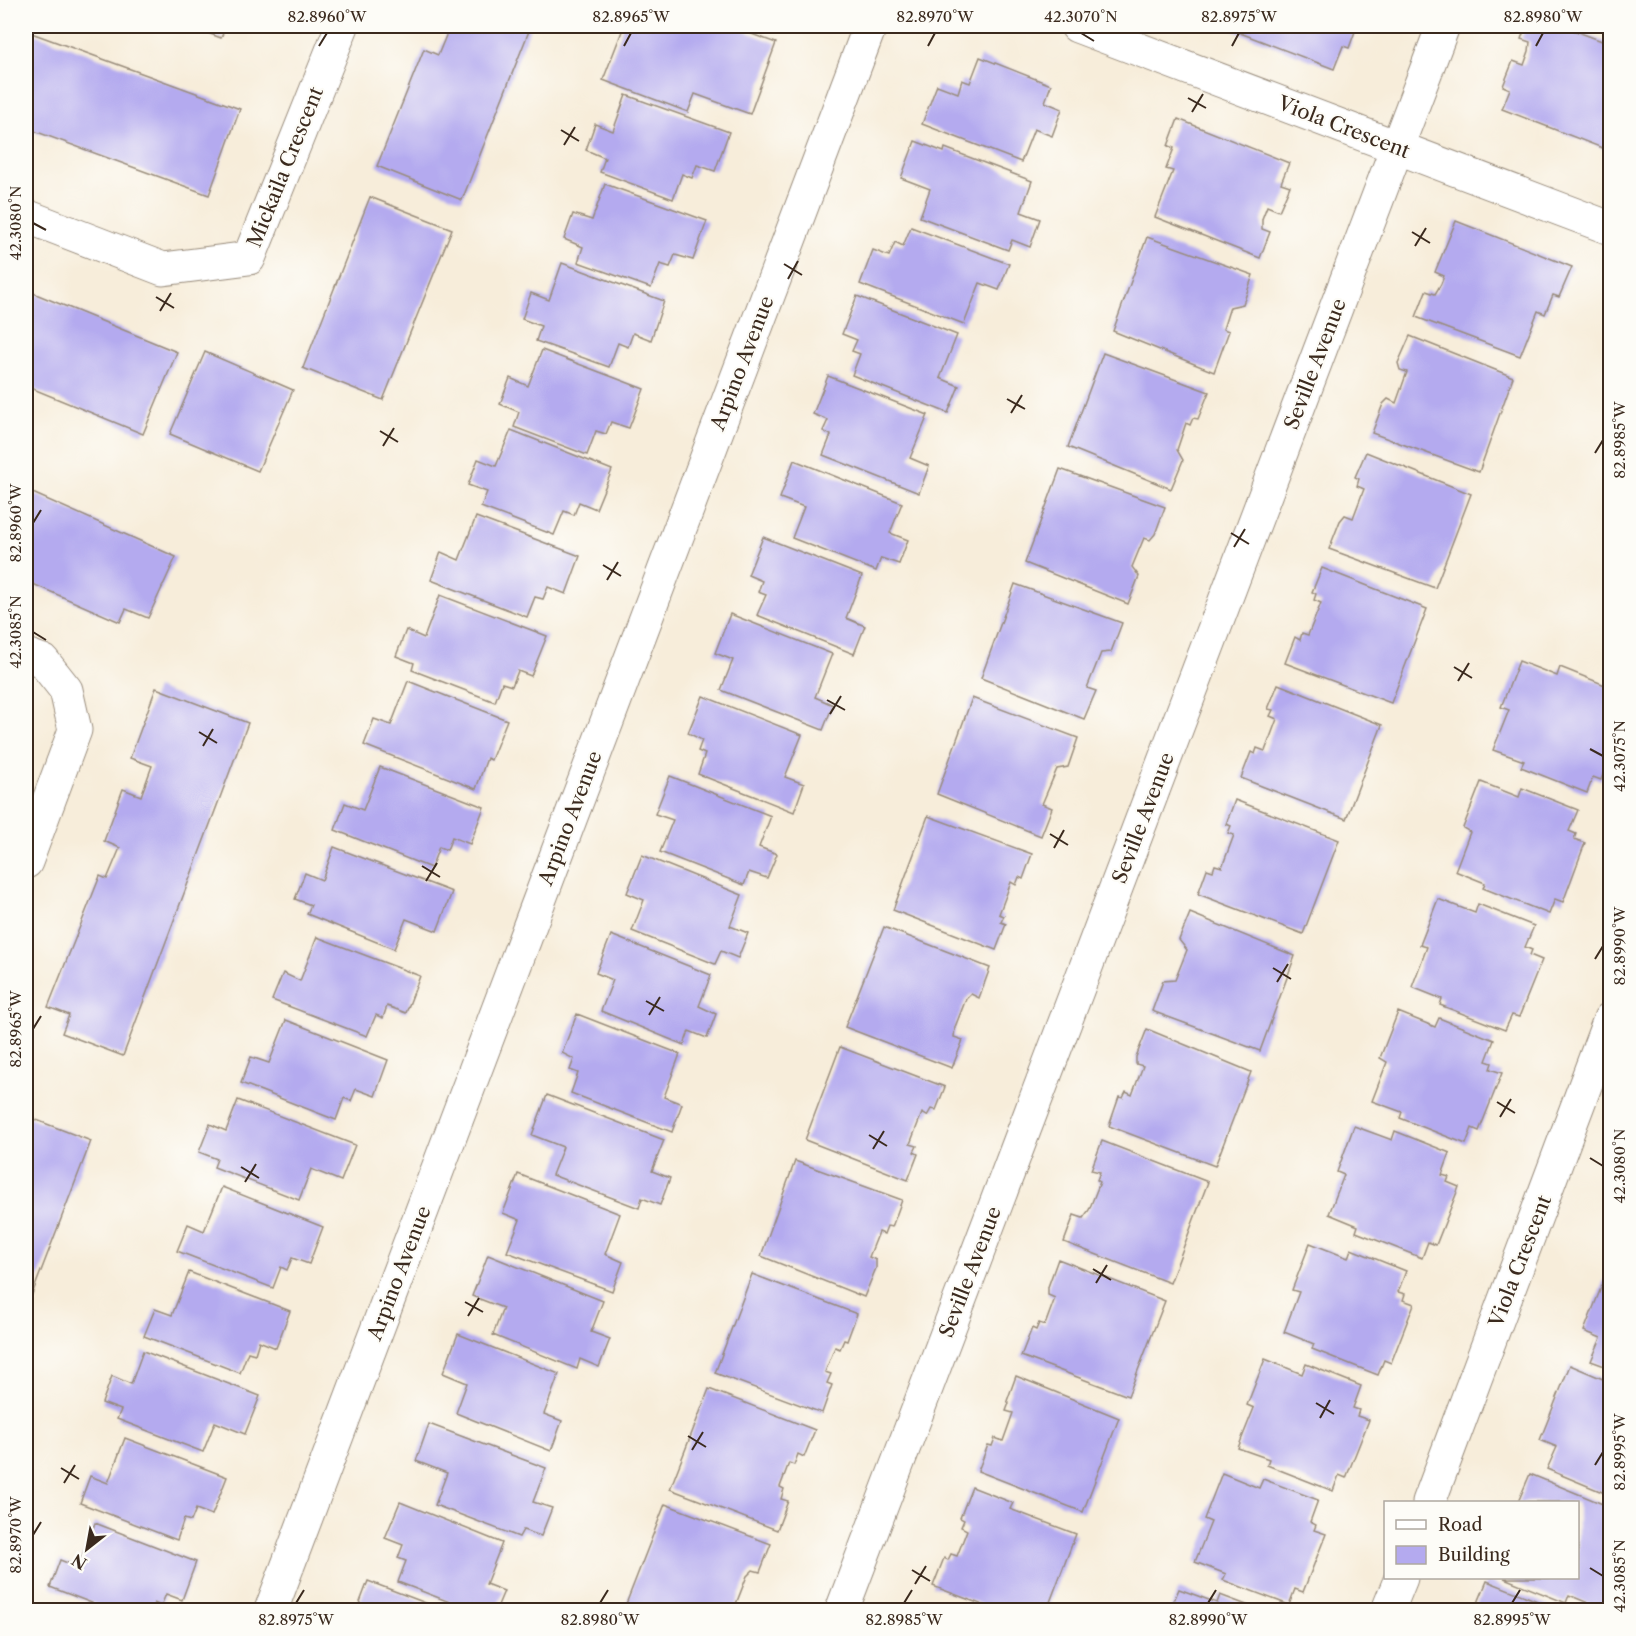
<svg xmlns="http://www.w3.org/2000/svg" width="1636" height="1636" font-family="'Libre Caslon Text',serif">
<rect width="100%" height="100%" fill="#fdfcf7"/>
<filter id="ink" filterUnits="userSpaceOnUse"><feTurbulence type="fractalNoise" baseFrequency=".0167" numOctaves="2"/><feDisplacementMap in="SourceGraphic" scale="12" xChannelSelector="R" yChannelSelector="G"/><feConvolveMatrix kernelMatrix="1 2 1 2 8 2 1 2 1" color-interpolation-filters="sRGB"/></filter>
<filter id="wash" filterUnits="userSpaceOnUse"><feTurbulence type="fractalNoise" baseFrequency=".008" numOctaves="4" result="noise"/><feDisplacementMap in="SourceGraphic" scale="24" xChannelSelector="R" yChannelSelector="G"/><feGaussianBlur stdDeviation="1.35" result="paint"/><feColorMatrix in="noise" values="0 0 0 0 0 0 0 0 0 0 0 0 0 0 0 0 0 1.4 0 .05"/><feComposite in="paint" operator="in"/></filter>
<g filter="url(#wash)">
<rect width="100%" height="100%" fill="#f7edda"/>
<g id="blocks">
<!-- building -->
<g fill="#b4aaef">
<path d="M189,26H226L221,38Z"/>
<path d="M450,26H531L462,200L377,166L424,49L438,55Z"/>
<path d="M624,26H730L776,43L750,114L695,94L688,112L603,80Z"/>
<path d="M1222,26H1357L1349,48L1343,46L1334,69Z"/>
<path d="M1526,26H1562L1610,44V151L1502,109L1510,89L1503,86L1513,61L1524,65L1529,51L1530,42L1521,39Z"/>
<path d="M26,31L240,109L209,195L26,128Z"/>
<path d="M980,57L1051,85L1045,102L1062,109L1052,136L1034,129L1021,162L922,124L937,85L958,93L962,80L970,83Z"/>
<path d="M626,95L729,132L715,171L697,165L692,178L682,174L673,199L600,172L605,158L586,150L595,124L613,131Z"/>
<path d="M1178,119L1289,163L1281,183L1290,186L1279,211L1267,206L1262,219V229L1270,232L1260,258L1155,217L1173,171L1166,169L1174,148L1168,146Z"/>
<path d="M915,141L944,152L945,148L1032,181L1021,212L1040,219L1030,247L1012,240L1008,250L920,217L930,189L901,178Z"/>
<path d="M605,184L707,221L693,260L675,255L670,267L660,264L651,288L578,262L583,247L564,239L573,214L592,220Z"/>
<path d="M370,197L452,229L383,400L303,368Z"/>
<path d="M1456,221L1572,267L1559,297L1553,295L1545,314L1538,311L1520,356L1416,317L1426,291L1435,294L1441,284L1444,276L1435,272Z"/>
<path d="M911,227L1009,264L999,290L980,283L964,324L860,284L873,250L889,256L895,242L903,246Z"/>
<path d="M1147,237L1253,275L1243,304L1230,307L1223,329L1229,331L1214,372L1113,331Z"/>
<path d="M562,263L664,301L651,340L633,333L628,347L618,343L609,367L536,341L541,326L522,319L531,293L549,300Z"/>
<path d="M26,290L177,352L143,434L26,386Z"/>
<path d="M857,296L957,335L940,378L959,386L948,413L852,375L860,354L852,351L857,340L842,334Z"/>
<path d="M1410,336L1513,377L1479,472L1372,433L1383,404L1388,399L1396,403L1407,372L1400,370L1398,363Z"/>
<path d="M542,350L644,389L629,428L611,422L606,434L596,431L587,455L514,427L519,412L500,404L510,378L528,386Z"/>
<path d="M205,352L293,390L258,471L170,434Z"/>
<path d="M1103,353L1209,392L1198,419L1193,418L1190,425L1186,423L1177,450L1183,460L1171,489L1068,447Z"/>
<path d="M828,376L928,415L910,458L929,466L919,493L823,455L831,435L823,431L828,420L813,414Z"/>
<path d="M511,430L612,470L596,509L579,502L574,515L564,511L554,535L481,507L487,492L468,485L478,459L496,466Z"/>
<path d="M1366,452L1471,494L1435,588L1329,549L1340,521L1345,515L1353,518L1364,489L1357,486L1359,479L1355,477Z"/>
<path d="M794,460L902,503L890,533L908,540L899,564L881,558L876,571L792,538L804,507L780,498Z"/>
<path d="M1060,469L1165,507L1155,534L1150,540L1144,538L1132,567L1139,576L1128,604L1025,563Z"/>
<path d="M26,490L176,557L148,618L126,609L120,622L26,581Z"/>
<path d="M476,517L580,556L566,594L548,587L543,599L535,597L527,617L431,580L441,552L459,560Z"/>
<path d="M763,537L862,576L846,618L865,626L854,654L757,615L766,595L758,592L762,581L748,575Z"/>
<path d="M1322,568L1427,609L1391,703L1285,663L1295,637L1300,640L1302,633L1308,635L1321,603L1314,600L1316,594L1312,592Z"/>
<path d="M1015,584L1122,623L1111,652L1101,653L1087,688L1096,691L1084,719L981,678Z"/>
<path d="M440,595L547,636L531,676L518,671L512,686L502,683L495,702L412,670L414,663L396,656L406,630L424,638Z"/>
<path d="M730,614L832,654L815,697L833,705L823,730L721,690L733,660L715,653Z"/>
<path d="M1519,661L1557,676L1560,667L1610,687V701L1607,710L1610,711V756L1601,780L1593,777L1587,793L1521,767L1524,761L1493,750L1509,710L1501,707Z"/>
<path d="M408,681L507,720L491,760L487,758L476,789L364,745L374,719L391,725Z"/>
<path d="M1278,684L1382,725L1346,819L1241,778L1251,752L1255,754L1257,748L1265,751L1277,719L1270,716L1273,710L1268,709Z"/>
<path d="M156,688L248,723L123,1056L62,1033L69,1015L48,1007L100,876L107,879L120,848L104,841L123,789L141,796L152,766L130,758Z"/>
<path d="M703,696L802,735L785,777L804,784L794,812L698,774L705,754L698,751L702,740L688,733Z"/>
<path d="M972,698L1078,738L1068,767L1057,769L1042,804L1052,808L1041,836L937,794Z"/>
<path d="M380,767L484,807L470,844L452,837L447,850L439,847L431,868L335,830L345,803L363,810Z"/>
<path d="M670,776L771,816L759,847L777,854L767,878L749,872L744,885L660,852L673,820L655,814Z"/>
<path d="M1481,782L1519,797L1522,788L1578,810L1569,831L1576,834L1574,839L1585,843L1563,902L1555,899L1549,914L1483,888L1485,883L1455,871L1470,832L1463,828Z"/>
<path d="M1235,800L1339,840L1303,934L1198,894L1207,869L1213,871L1215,865L1222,867L1234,835L1228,833L1231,826L1226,824Z"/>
<path d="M928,816L1032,854L1023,879L1019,877L1016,885L1011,882L999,914L1004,916L1001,922L1006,924L996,950L893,910Z"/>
<path d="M334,847L452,892L437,931L406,919L394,949L307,914L311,905L295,899L305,873L322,880Z"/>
<path d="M642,855L742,895L730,926L748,933L738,958L721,951L715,964L632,931L644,900L627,893Z"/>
<path d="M1438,899L1475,913L1478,904L1534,926L1525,947L1532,950L1530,955L1542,960L1519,1017L1512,1015L1505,1030L1440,1005L1442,999L1412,987L1427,947L1420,945Z"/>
<path d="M1190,913L1295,956L1260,1051L1152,1011L1163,981L1175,980L1187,950L1179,940Z"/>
<path d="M884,927L990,968L979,998L971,994L966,999L955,1027L954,1037L963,1040L952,1068L845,1027Z"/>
<path d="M611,935L711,975L699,1006L716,1014L707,1038L689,1031L684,1045L601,1011L613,980L596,973Z"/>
<path d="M317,937L420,976L406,1013L387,1006L383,1018L376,1015L367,1036L272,1000L283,973L300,981Z"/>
<path d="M1398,1012L1435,1027L1439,1018L1494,1040L1486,1061L1492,1063L1490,1069L1502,1073L1479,1131L1472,1128L1466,1144L1400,1118L1402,1112L1372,1101L1387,1062L1380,1058Z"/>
<path d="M577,1014L680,1054L664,1097L682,1104L672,1132L571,1093L578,1073L570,1070L574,1059L562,1053Z"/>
<path d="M286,1020L388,1060L375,1096L356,1089L351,1101L344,1098L336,1120L241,1083L251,1057L269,1063Z"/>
<path d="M1147,1029L1251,1072L1215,1166L1109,1126L1119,1097L1123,1098L1126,1092L1132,1095L1143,1066L1136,1064V1057Z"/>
<path d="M840,1047L945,1087L936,1110L931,1109L927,1116L922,1113L910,1144L917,1146L914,1152L918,1154L908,1180L805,1140Z"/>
<path d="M547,1095L664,1140L652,1171L670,1178L660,1205L642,1198L639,1208L552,1175L563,1147L532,1135Z"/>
<path d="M238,1100L355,1145L341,1181L311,1169L299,1200L214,1167L217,1159L199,1152L210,1124L226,1131Z"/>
<path d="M26,1116L91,1141L26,1310Z"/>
<path d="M1354,1126L1392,1140L1395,1131L1450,1153L1442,1175L1449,1177L1447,1182L1459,1187L1436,1245L1428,1242L1422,1258L1356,1232L1358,1226L1329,1214L1344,1175L1337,1172Z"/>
<path d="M1102,1141L1208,1182L1170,1283L1064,1242L1074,1215L1083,1218L1089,1210L1100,1182L1097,1180L1100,1172L1091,1170Z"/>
<path d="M795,1161L902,1200L892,1227L887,1226L884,1234L879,1232L869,1257L876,1260V1268L864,1297L761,1256Z"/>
<path d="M518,1174L620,1214L605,1254L623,1262L612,1291L507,1252L520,1220L503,1213Z"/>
<path d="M222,1187L323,1227L309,1264L292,1258L287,1270L281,1267L273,1288L177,1251L188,1224L204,1231Z"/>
<path d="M1310,1243L1348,1258L1351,1249L1406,1271L1398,1292L1405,1294L1403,1300L1414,1304L1391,1363L1384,1360L1378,1375L1312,1349L1314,1344L1284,1332L1299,1292L1292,1290Z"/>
<path d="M488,1255L603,1301L591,1332L610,1339L599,1367L580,1359L577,1369L493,1335L503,1308L472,1296Z"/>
<path d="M1058,1259L1165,1301L1128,1396L1021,1356L1032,1328L1036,1330L1039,1323L1045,1325L1055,1298L1048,1295V1287Z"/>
<path d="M1610,1265V1368L1591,1361L1601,1338L1584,1331Z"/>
<path d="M189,1272L290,1311L276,1348L259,1341L255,1354L248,1352L240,1373L144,1336L155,1309L172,1315Z"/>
<path d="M752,1274L857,1314L847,1341L844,1340L840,1349L835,1347L825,1372L831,1374L827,1383L832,1385L822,1413L715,1373Z"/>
<path d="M458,1334L559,1374L544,1414L562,1421L551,1451L456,1413L467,1383L443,1373Z"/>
<path d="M143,1351L260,1396L245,1434L215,1422L203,1452L117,1419L121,1410L102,1403L112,1376L131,1384Z"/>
<path d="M1265,1359L1302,1374L1306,1364L1361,1386L1353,1408L1359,1410L1357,1416L1369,1420L1346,1478L1339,1475L1333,1491L1267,1465L1269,1459L1238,1448L1254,1408L1247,1405Z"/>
<path d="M1570,1365L1610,1382V1487L1607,1494L1547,1469L1557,1447L1540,1440Z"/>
<path d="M1016,1376L1119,1418L1083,1512L978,1471L988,1445L992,1446L995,1438L1003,1441L1013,1413L1006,1411L1009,1403L1007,1401Z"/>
<path d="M709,1389L815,1430L804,1457L798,1454L794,1465L789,1463L780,1487L784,1489L781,1499L788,1501L777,1530L670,1489Z"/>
<path d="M429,1424L546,1468L533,1502L552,1508L541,1536L523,1530L519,1537L435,1505L447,1473L416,1461Z"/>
<path d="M125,1438L227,1477L212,1515L196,1509L191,1521L184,1519L177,1540L80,1503L90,1476L108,1483Z"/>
<path d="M1222,1473L1259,1488L1263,1479L1318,1500L1310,1522L1316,1525L1314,1530L1326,1534L1303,1592L1295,1589L1289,1605L1223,1580L1226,1574L1195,1562L1211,1522L1204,1519Z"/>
<path d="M1530,1474L1610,1507V1610H1605L1569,1595L1566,1603L1504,1578H1578V1502H1518Z"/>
<path d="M972,1487L1013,1503L1010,1509L1076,1534L1047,1610H996L933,1586L944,1558L948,1560L951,1554L957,1556L967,1530L961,1527L964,1520L960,1518Z"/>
<path d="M400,1502L502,1543L486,1584L504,1591L496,1610H470L398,1582L406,1561L398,1558L403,1545L385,1538Z"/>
<path d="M665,1504L771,1544L760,1572L753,1570L747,1576L736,1604V1610H643L626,1604Z"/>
<path d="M95,1523L196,1562L182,1600L166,1594L161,1606L154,1603L151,1610H110L50,1587L60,1560L78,1567Z"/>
<path d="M368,1581L444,1610H357Z"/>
<path d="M1487,1581L1560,1610H1475Z"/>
<path d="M1179,1589L1217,1603L1220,1595L1260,1610H1170Z"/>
</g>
</g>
</g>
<g filter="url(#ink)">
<use href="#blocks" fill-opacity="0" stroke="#998c7c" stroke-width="1.5"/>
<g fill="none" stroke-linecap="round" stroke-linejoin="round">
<defs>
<g id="minor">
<path d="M1077,26L1610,228"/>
<path d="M26,216L163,269L249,258L342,26"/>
<path d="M26,655L43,661L66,690L75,730L26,862"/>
<path d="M1429,1502L1610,1019"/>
<path d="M271,1610L870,26"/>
<path d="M842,1610L1443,26"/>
<path d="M1388,1610L1401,1578"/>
</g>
</defs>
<!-- minor casing -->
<use href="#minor" stroke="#998c7c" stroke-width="35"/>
<!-- minor -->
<use href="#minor" stroke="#fff" stroke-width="33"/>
</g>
</g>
<!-- ticks -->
<path fill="none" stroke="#3b2a1e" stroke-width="2" d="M1081,33L1094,41M319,46L327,33M624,46L631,33M928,46L935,33M1232,46L1239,33M1536,46L1543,33M1188,98L1206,108M1192,112L1203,94M561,130L579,141M564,145L575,127M33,223L46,230M1412,232L1430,243M1415,246L1426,228M784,264L802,275M788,279L798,261M156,297L174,308M160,311L171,293M1007,399L1025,409M1011,413L1022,395M380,431L398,442M383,446L394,428M1595,453L1603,440M33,523L41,510M1231,533L1249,544M1234,547L1245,529M603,565L621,576M607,580L618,562M33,632L46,640M1454,667L1472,678M1458,681L1469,663M827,700L845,710M830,714L841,696M199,732L217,743M203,746L213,729M1590,749L1603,756M1050,834L1068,845M1054,848L1064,830M422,866L440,877M426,881L437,863M1595,959L1603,946M1273,968L1291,979M1277,982L1288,964M646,1001L664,1011M649,1015L660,997M33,1029L41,1016M1497,1102L1515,1113M1500,1117L1511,1099M869,1135L887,1146M873,1149L884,1131M1590,1158L1603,1166M241,1167L259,1178M245,1182L256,1164M1093,1269L1111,1280M1096,1283L1107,1265M465,1302L483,1312M468,1316L479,1298M1316,1403L1334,1414M1320,1418L1330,1400M688,1436L706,1447M692,1450L703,1432M1595,1465L1603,1452M61,1468L79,1479M64,1483L75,1465M33,1535L41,1522M1590,1568L1603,1576M912,1570L930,1581M915,1584L926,1566M296,1603L304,1590M600,1603L608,1590M904,1603L912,1590M1208,1603L1216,1590M1512,1603L1520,1590"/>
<g text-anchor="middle" stroke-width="4.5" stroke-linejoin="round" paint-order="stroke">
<!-- street labels -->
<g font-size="20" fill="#3b2a1e" stroke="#fdfcf7">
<text transform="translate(1344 127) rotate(21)" y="7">Viola Crescent</text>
<text transform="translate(285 167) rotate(-68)" y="7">Mickaila Crescent</text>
<text transform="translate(742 363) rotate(-69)" y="7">Arpino Avenue</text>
<text transform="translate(1315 364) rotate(-69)" y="7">Seville Avenue</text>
<text transform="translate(570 818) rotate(-69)" y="7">Arpino Avenue</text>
<text transform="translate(1143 818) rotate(-69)" y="7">Seville Avenue</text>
<text transform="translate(1520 1261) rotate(-69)" y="7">Viola Crescent</text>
<text transform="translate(970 1272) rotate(-69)" y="7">Seville Avenue</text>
<text transform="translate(399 1273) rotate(-69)" y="7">Arpino Avenue</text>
</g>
</g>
<!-- margin -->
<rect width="1636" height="1636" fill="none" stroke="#fdfcf7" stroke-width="66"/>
<!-- legend -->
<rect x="1384" y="1501" width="195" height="78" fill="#fdfcf7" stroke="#afa8a0" stroke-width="1.5"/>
<rect x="1396" y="1520" width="30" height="9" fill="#ffffff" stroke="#afa8a0" stroke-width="1.5"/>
<text x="1438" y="1531" font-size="18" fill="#3b2a1e">Road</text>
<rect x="1396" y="1546" width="30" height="18" fill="#b4aaef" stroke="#afa8a0" stroke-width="1.5"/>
<text x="1438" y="1561" font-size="18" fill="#3b2a1e">Building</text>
<!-- north arrow -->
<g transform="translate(87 1549) rotate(211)" stroke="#fdfcf7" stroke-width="4.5" paint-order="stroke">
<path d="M0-4.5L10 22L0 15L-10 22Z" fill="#3b2a1e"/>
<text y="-9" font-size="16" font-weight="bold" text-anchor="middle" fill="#3b2a1e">N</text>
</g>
<rect x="33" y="33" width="1570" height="1570" fill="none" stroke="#3b2a1e" stroke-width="2"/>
<g font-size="15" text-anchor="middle" fill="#3b2a1e">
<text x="327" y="22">82.8960°W</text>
<text x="631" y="22">82.8965°W</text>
<text x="935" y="22">82.8970°W</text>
<text x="1081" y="22">42.3070°N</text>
<text x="1239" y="22">82.8975°W</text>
<text x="1543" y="22">82.8980°W</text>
<text transform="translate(16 223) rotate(-90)" y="5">42.3080°N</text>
<text transform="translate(1620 440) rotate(-90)" y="5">82.8985°W</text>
<text transform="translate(16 523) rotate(-90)" y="5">82.8960°W</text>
<text transform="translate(16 632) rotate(-90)" y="5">42.3085°N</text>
<text transform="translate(1620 756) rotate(-90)" y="5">42.3075°N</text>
<text transform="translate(1620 946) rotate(-90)" y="5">82.8990°W</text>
<text transform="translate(16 1029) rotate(-90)" y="5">82.8965°W</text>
<text transform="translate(1620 1166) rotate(-90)" y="5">42.3080°N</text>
<text transform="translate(1620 1452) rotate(-90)" y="5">82.8995°W</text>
<text transform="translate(16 1535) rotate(-90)" y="5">82.8970°W</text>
<text transform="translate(1620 1576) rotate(-90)" y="5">42.3085°N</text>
<text x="296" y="1625">82.8975°W</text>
<text x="600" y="1625">82.8980°W</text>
<text x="904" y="1625">82.8985°W</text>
<text x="1208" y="1625">82.8990°W</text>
<text x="1512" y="1625">82.8995°W</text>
</g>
</svg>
